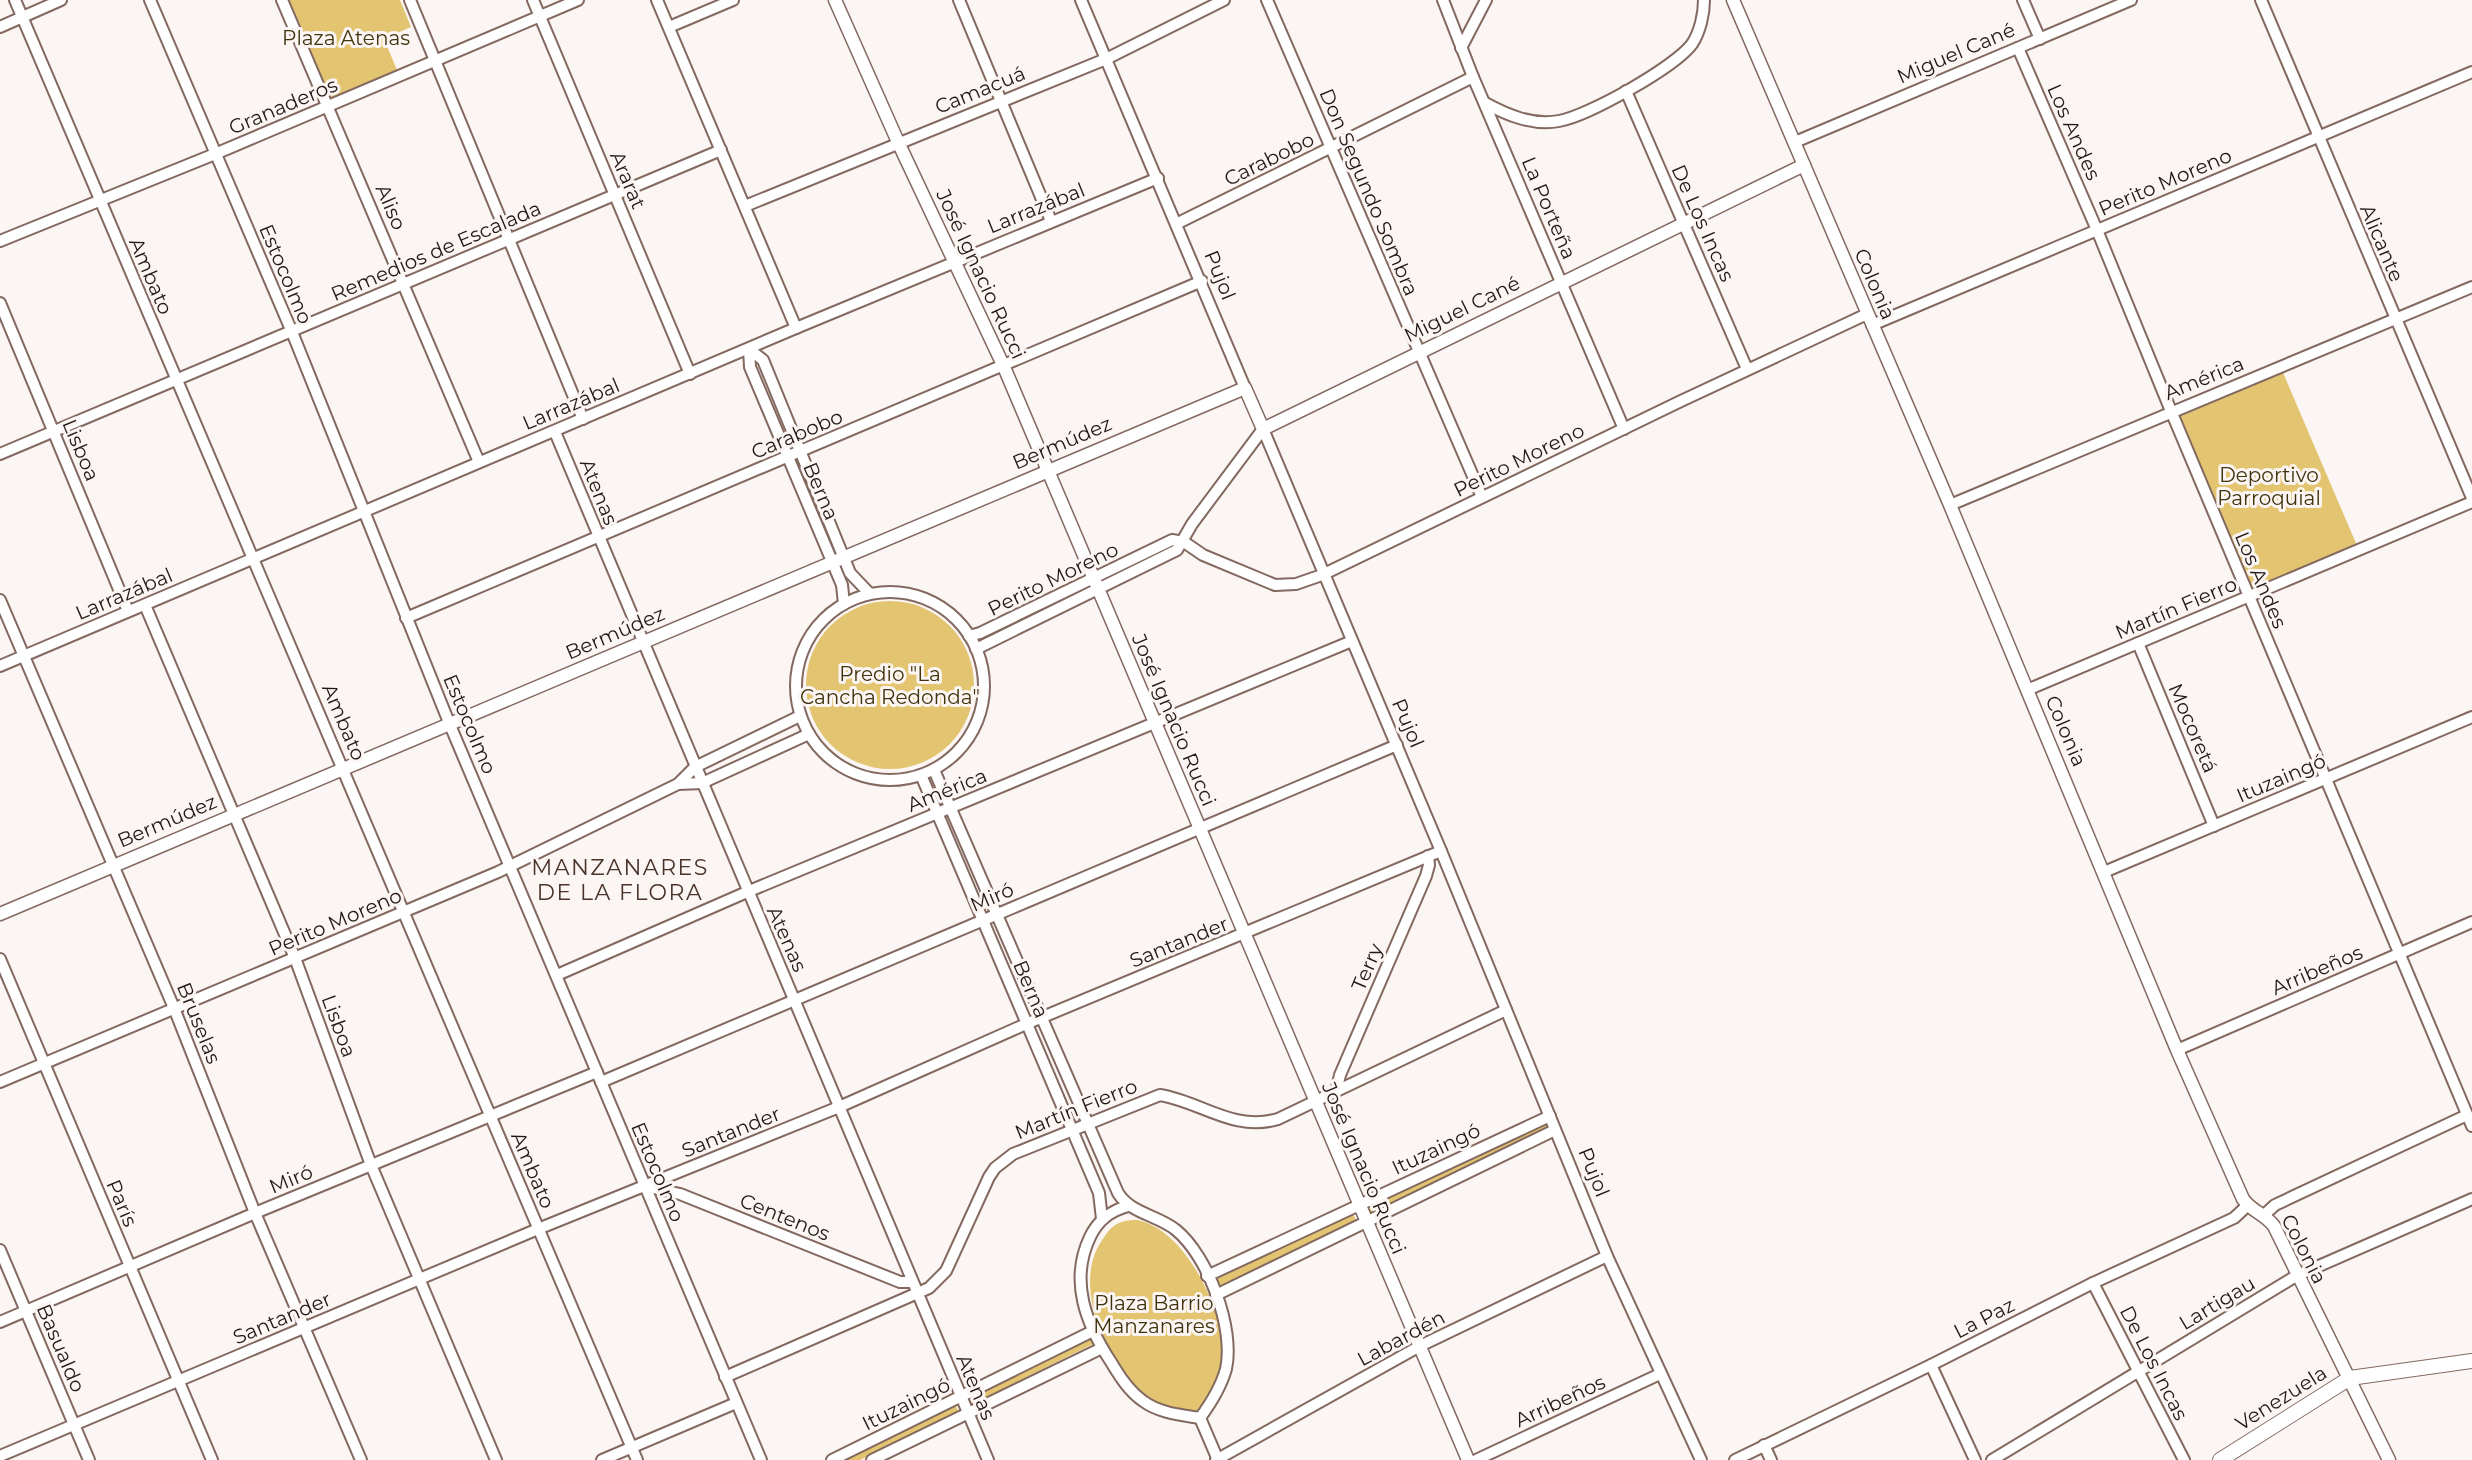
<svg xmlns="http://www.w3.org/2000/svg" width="2472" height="1460" font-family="Montserrat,sans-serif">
<rect width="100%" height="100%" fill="#fbf5f3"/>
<!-- green -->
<g fill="#e3c571">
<path d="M288,0H400L411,27L384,39L397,70L330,98Z"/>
<path d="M2281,368L2358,548L2252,592L2175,411Z"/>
<circle cx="890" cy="685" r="84"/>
<path d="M1546,1121L1550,1129L1369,1215L1365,1208Z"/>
<path d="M1352,1212L1357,1222L1217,1288L1212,1278Z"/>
<path d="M1137,1220C1184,1229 1221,1305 1223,1349C1224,1364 1218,1381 1211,1393C1207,1399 1204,1407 1197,1410C1190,1414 1182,1410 1175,1409C1118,1397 1067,1292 1101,1242C1111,1226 1117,1220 1137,1220Z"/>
<path d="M1090,1337L1093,1344L968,1406L965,1400Z"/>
<path d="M955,1405L959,1412L860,1460H846Z"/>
</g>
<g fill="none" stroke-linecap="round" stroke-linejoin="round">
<defs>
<g id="minor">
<path d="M15,0L637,1460"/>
<path d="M150,0L292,332L450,725L761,1460"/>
<path d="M282,0L479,462"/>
<path d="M410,0L583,419"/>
<path d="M533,0L690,374"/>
<path d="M657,0L796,328"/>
<path d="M959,0L1051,221"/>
<path d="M1081,0L1245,388"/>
<path d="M1267,0L1482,497"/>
<path d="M1443,0L1473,77L1624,429"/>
<path d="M2023,0L2040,39"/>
<path d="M2261,0L2472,498"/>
<path d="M0,27L61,0"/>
<path d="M669,27L733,0"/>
<path d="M1461,48L1486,0"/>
<path d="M2018,48L2097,230L2171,411L2472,1126"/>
<path d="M1626,91L1747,369"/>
<path d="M1485,103C1507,115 1533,126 1559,121C1588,116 1675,67 1692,44C1700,32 1704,14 1704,0"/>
<path d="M1795,142L2131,0"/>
<path d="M745,206L1106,59L1224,0"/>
<path d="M1178,223L1473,77"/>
<path d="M0,241L215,154L578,0"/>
<path d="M0,303L128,611"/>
<path d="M1872,325L2472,72"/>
<path d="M749,349L763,360L850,573L870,594"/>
<path d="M749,349L750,367L842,585L844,604"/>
<path d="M555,432L988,1460"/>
<path d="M0,454L721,150"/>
<path d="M1950,505L2472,287"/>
<circle cx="890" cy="686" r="94"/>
<path d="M0,600L174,1008L255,1213L361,1460"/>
<path d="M145,605L295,958L371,1165L496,1460"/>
<path d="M406,618L1202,281"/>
<path d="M969,636L980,633L1172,540L1184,542L1203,555L1275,585L1296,584L1322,575L1681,401L1867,314"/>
<path d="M2138,643L2214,826"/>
<path d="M976,649L1177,550L1192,524L1263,429L1441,851L1607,1256L1701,1460"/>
<path d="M0,666L796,328L1158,178"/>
<path d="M2027,690L2472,502"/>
<path d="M934,770L1118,1193C1131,1214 1158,1215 1176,1230C1208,1256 1235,1328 1226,1369C1221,1387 1211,1403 1200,1418"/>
<path d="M921,775L1099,1193L1102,1219"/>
<path d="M678,784L702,783L809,734"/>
<path d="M2104,872L2472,717"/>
<path d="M0,959L212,1460"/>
<path d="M557,975L747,892L1352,641"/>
<path d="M2177,1050L2472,922"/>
<path d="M0,1082L498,872L678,784L695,767L800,716"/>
<path d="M601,1082L1397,745"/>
<path d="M1336,1092L1340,1075L1426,876L1429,865L1428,856"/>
<path d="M645,1186L680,1194L900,1282H911"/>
<path d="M1128,1206C1110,1211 1098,1220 1090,1237C1069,1281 1086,1324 1111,1362C1120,1377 1129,1391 1143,1401C1159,1413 1181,1415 1200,1418"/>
<path d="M2264,1215L2275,1205L2467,1115"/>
<path d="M0,1250L89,1460"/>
<path d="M1207,1276L1550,1116"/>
<path d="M2093,1283L2184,1460"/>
<path d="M1216,1295L1555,1130"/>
<path d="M0,1322L255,1213L597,1072"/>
<path d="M1931,1365L1975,1460"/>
<path d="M725,1377L929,1288L946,1271L989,1177L995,1168L1013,1154L1160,1095C1202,1102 1233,1132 1278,1119L1506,1010"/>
<path d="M1200,1418L1218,1460"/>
<path d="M1764,1445L1771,1460"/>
<path d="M0,1456L538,1229L839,1107L1026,1024L1441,851"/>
<path d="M602,1460L736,1403"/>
<path d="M832,1460L1093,1331"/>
<path d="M872,1460L1102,1348"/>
<path d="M1216,1460L1420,1346L1607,1256"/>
<path d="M1476,1460L1660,1374"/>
<path d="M1735,1460L1931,1365L2093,1283L2234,1218L2248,1205"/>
<path d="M1992,1460L2296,1276L2472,1199"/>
</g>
<g id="tertiary">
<path d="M835,0L898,142L1004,367L1468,1460"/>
<path d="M1733,0L1950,505L2177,1050L2243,1199C2251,1211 2265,1214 2274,1226L2389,1460"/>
<path d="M0,914L1245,388L1263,429L1804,165"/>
</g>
<path id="secondary" d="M2220,1460L2350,1378L2472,1361"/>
</defs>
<!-- minor casing -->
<use href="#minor" stroke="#836960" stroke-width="14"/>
<!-- tertiary casing -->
<use href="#tertiary" stroke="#836960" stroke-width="15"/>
<!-- secondary casing -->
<use href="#secondary" stroke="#836960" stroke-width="16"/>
<!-- minor -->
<use href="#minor" stroke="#fff" stroke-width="10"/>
<!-- tertiary -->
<use href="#tertiary" stroke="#fff" stroke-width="12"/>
<!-- secondary -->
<use href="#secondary" stroke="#fff" stroke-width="14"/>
</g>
<g text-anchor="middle" stroke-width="6" stroke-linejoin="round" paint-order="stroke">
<!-- park labels -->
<g font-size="20" fill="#40330d" stroke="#fbf5f3">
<text x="346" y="45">Plaza Atenas</text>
<text x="2269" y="482">Deportivo<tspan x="2269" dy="23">Parroquial</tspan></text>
<text x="890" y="681">Predio "La<tspan x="890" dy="23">Cancha Redonda"</tspan></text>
<text x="1154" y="1310">Plaza Barrio<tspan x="1154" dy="23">Manzanares</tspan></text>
</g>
<!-- street labels -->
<g font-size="20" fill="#231815" stroke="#fbf5f3">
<text transform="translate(1956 53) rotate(-23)" y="7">Miguel Cané</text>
<text transform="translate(980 90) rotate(-22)" y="7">Camacuá</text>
<text transform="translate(283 106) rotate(-23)" y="7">Granaderos</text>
<text transform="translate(2074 132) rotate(66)" y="7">Los Andes</text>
<text transform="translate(1269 159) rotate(-26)" y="7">Carabobo</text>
<text transform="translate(628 180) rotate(67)" y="7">Ararat</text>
<text transform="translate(2165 182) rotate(-23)" y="7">Perito Moreno</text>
<text transform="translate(1369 192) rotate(67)" y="7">Don Segundo Sombra</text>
<text transform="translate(391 207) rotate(67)" y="7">Aliso</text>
<text transform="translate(1036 208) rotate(-22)" y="7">Larrazábal</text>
<text transform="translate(1549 208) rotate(67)" y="7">La Porteña</text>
<text transform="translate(1703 223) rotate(66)" y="7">De Los Incas</text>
<text transform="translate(2382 243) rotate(67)" y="7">Alicante</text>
<text transform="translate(436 251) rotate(-23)" y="7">Remedios de Escalada</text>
<text transform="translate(286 274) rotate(67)" y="7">Estocolmo</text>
<text transform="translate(981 274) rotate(65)" y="7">José Ignacio Rucci</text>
<text transform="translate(1220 275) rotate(68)" y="7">Pujol</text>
<text transform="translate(151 276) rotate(67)" y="7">Ambato</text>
<text transform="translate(1875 284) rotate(67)" y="7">Colonia</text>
<text transform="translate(1462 309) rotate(-26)" y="7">Miguel Cané</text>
<text transform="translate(2204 378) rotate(-22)" y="7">América</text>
<text transform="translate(571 404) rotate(-23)" y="7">Larrazábal</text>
<text transform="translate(797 434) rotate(-23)" y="7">Carabobo</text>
<text transform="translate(1062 443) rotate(-23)" y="7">Bermúdez</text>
<text transform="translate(81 450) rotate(67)" y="7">Lisboa</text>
<text transform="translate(1519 460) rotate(-26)" y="7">Perito Moreno</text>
<text transform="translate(821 491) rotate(67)" y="7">Berna</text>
<text transform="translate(599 492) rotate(68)" y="7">Atenas</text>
<text transform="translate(1053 579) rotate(-26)" y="7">Perito Moreno</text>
<text transform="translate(2261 580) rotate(67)" y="7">Los Andes</text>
<text transform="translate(124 594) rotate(-23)" y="7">Larrazábal</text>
<text transform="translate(2176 608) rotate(-23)" y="7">Martín Fierro</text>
<text transform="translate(615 633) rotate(-23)" y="7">Bermúdez</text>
<text transform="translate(1174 720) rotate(67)" y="7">José Ignacio Rucci</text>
<text transform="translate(344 722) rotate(67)" y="7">Ambato</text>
<text transform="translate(1408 723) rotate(67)" y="7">Pujol</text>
<text transform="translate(470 724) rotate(67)" y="7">Estocolmo</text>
<text transform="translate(2193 728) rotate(67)" y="7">Mocoretá</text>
<text transform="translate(2066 731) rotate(67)" y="7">Colonia</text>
<text transform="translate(2281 778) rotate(-23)" y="7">Ituzaingó</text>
<text transform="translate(947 790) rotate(-22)" y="7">América</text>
<text transform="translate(167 821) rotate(-23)" y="7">Bermúdez</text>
<text transform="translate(992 897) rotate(-23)" y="7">Miró</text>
<text transform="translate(335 922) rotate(-23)" y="7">Perito Moreno</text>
<text transform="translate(787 939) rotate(66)" y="7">Atenas</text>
<text transform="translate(1179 942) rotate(-22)" y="7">Santander</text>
<text transform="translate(1367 967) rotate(-67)" y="7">Terry</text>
<text transform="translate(2317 970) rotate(-23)" y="7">Arribeños</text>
<text transform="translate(1031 989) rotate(67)" y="7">Berna</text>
<text transform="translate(199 1023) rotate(68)" y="7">Bruselas</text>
<text transform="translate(339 1026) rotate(70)" y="7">Lisboa</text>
<text transform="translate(1076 1109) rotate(-22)" y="7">Martín Fierro</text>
<text transform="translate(731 1132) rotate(-22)" y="7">Santander</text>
<text transform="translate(1436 1149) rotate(-25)" y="7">Ituzaingó</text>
<text transform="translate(1364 1168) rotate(67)" y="7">José Ignacio Rucci</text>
<text transform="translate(533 1170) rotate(67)" y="7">Ambato</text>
<text transform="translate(658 1172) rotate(67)" y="7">Estocolmo</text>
<text transform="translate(1594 1172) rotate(68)" y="7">Pujol</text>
<text transform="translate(291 1179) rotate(-22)" y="7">Miró</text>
<text transform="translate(122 1203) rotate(67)" y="7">París</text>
<text transform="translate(785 1217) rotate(22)" y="7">Centenos</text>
<text transform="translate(2304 1249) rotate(63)" y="7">Colonia</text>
<text transform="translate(2217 1303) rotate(-31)" y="7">Lartigau</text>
<text transform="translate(282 1318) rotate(-23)" y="7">Santander</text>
<text transform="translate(1984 1318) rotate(-27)" y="7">La Paz</text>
<text transform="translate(1401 1338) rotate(-28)" y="7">Labardén</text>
<text transform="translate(61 1348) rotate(67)" y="7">Basualdo</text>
<text transform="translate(2154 1363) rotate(63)" y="7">De Los Incas</text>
<text transform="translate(976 1387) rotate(67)" y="7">Atenas</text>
<text transform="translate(2281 1398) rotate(-32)" y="7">Venezuela</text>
<text transform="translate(1560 1401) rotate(-25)" y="7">Arribeños</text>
<text transform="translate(906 1404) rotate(-26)" y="7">Ituzaingó</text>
</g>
<!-- quarter labels -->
<g font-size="22" letter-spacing="1.5" fill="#4a332b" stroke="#fbf5f3">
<text x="620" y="875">MANZANARES<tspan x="620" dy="25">DE LA FLORA</tspan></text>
</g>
</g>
</svg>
